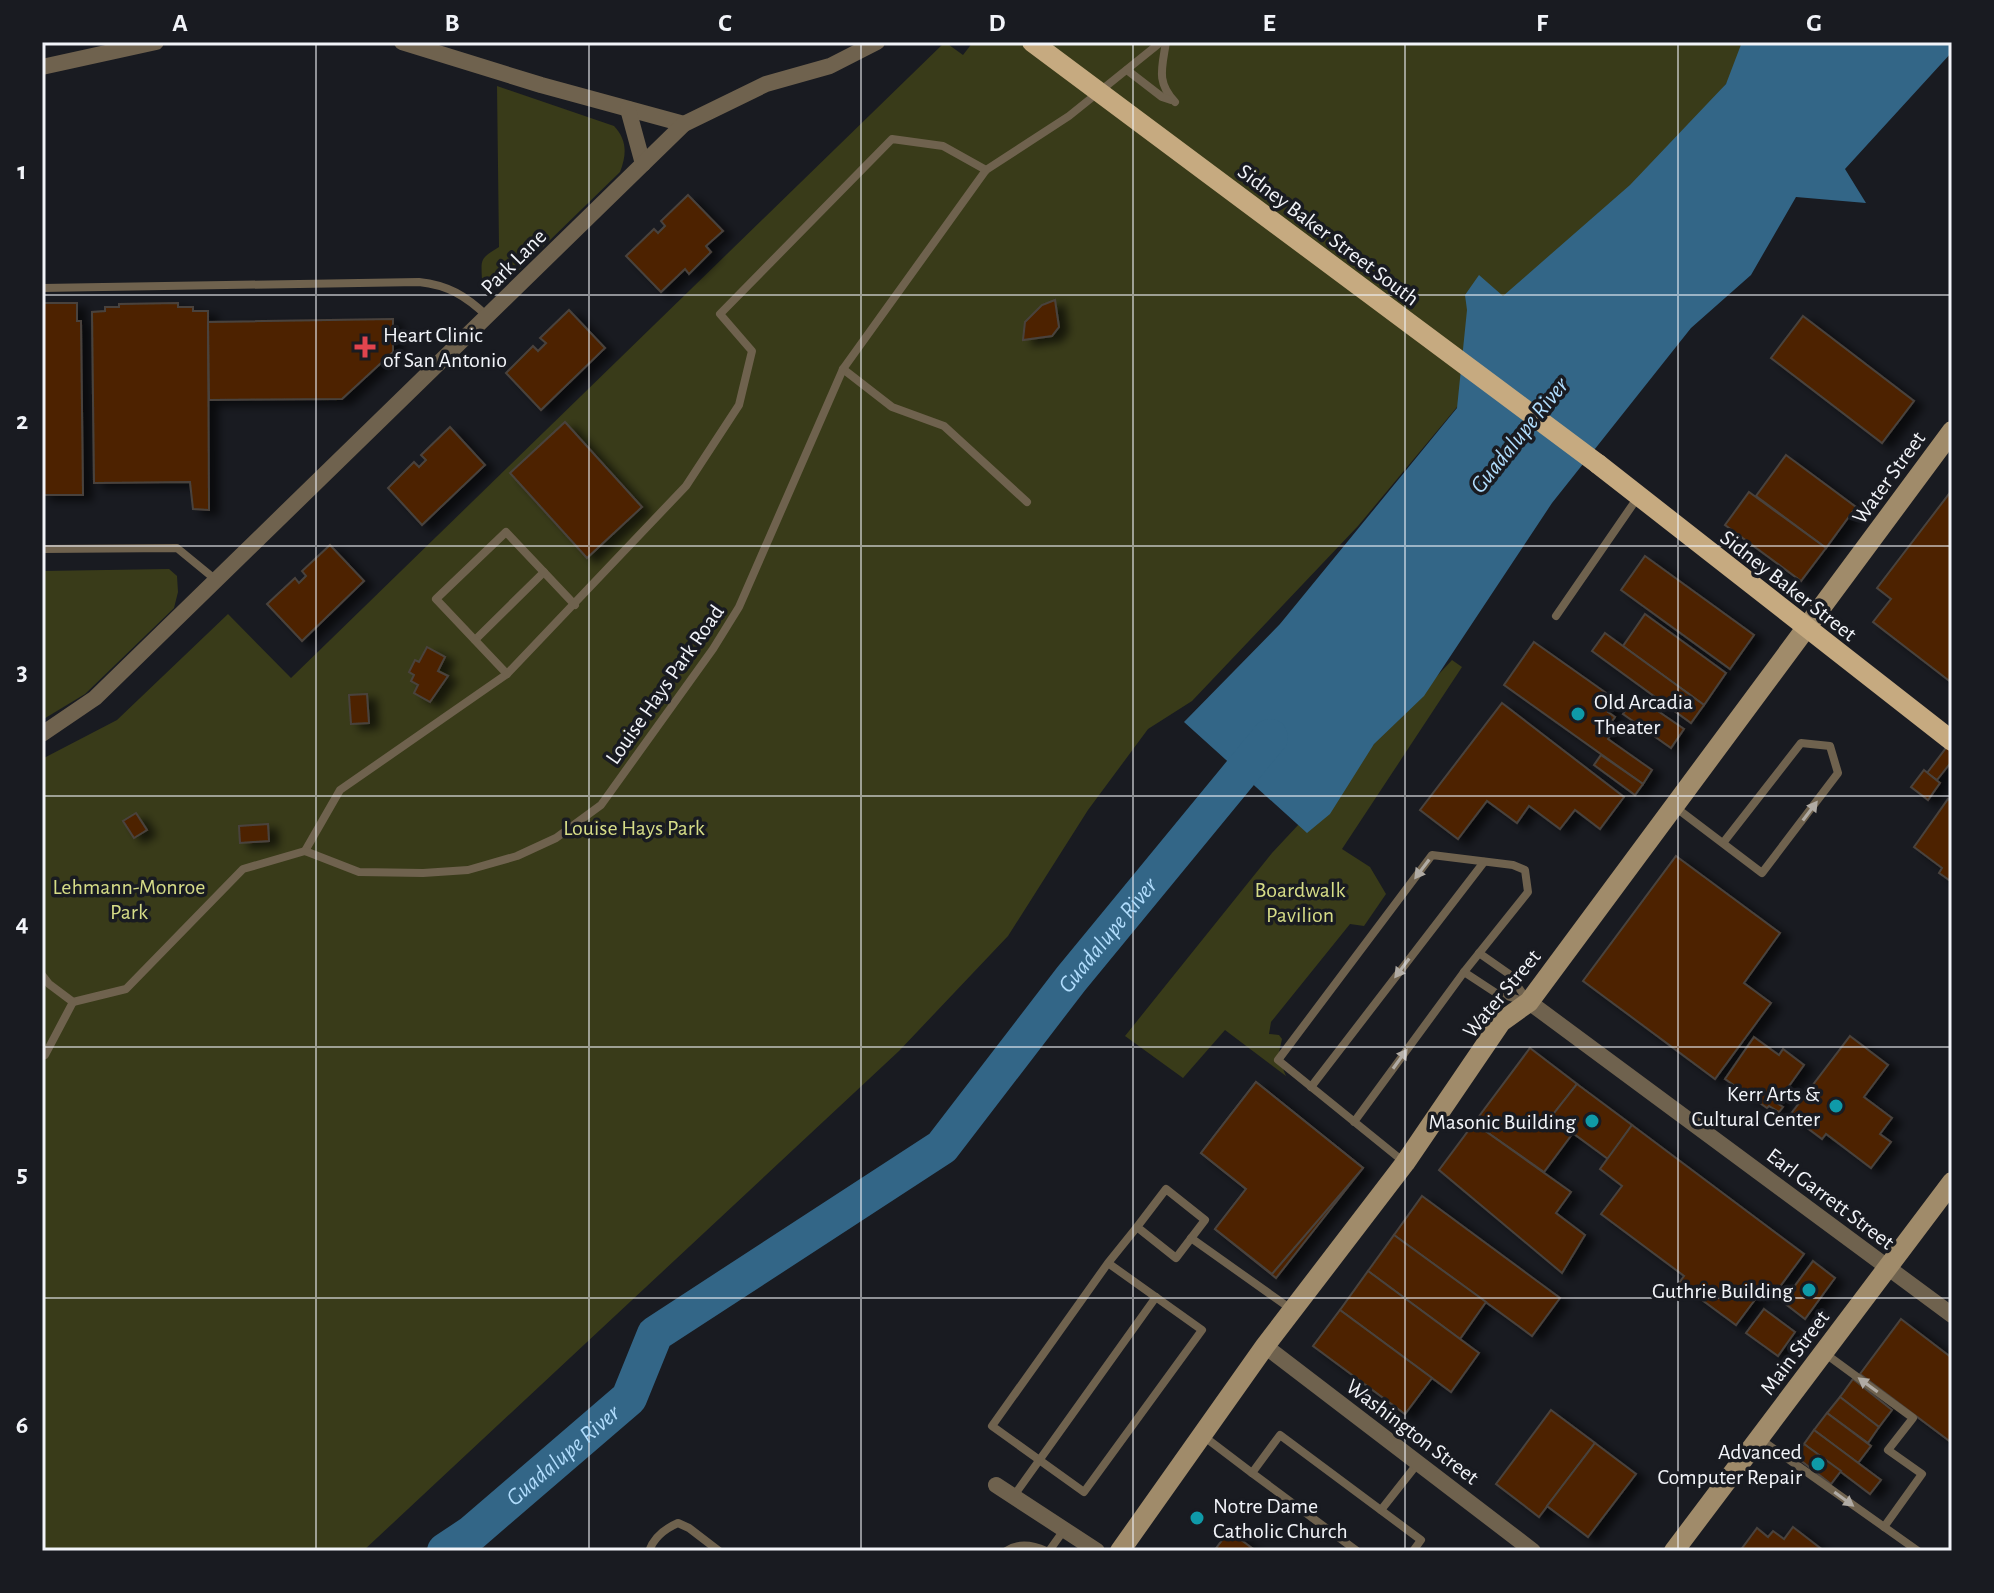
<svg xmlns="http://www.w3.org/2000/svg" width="1994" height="1593" font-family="'Alegreya Sans',sans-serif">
<defs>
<filter id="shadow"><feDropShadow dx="9" dy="5" stdDeviation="4" flood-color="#0009"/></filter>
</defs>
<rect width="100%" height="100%" fill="#191b21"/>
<!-- green -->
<g fill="#393b19">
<path d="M945,42L963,55L973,42H1754L1726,84L1358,526L1192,701L1148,729L1088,810L1008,936L899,1051L363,1551H42V759L117,720L228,614L291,678Z"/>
<path d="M497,86L614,126C627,140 627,154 620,172L510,279L489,286L482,280C481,258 480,259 499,247Z"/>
<path d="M169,569L177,576L178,592L174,608L85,694L42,720V571Z"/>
<path d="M1452,660L1462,667L1342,849L1370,867L1386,894L1364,926L1350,924L1271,1022L1269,1034L1279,1035L1282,1039L1278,1057L1286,1076L1225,1030L1183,1078L1125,1036L1272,853Z"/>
</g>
<!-- water -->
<path fill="#336687" d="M1742,42H1952V52L1845,169L1866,203L1796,197L1751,275L1691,328L1552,503L1424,696L1374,744L1330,814L1307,833L1184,722L1280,624L1457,408L1467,310L1465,295L1479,275L1503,296L1630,185L1726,84Z"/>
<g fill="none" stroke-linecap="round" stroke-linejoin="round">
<!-- river -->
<path stroke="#336687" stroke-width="36" id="s1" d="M445,1551L472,1533L629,1398L655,1334L942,1147L1071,979L1270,737"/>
</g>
<!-- building -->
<g fill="#4d2400" stroke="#4a433e" stroke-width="2" filter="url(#shadow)">
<path d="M688,195L723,231L706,246L711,252L689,274L685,269L661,292L626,256L654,229L658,233L665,226L661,221Z"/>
<path d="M1055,300L1059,327L1052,336L1023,340L1025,322L1042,305Z"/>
<path d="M42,303H77V321H81L83,495H42Z"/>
<path d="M178,303V307H193V311H208L209,510L193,509L190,482L94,483L92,312L105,311V307H119V304Z"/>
<path d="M569,310L605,348L541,410L506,373L533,346L538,351L546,343L540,338Z"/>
<path d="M1803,316L1914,401L1882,443L1771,358Z"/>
<path d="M393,319V352L342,399L209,400L208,322Z"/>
<path d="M565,422L642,507L587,558L510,473Z"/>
<path d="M450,427L485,465L422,525L388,488L414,462L419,467L426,460L421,455Z"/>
<path d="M1786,455L1856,507L1826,548L1756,496Z"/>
<path d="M1952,490V683L1873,622L1891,599L1877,588Z"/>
<path d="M1749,492L1826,548L1801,581L1725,525Z"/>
<path d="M330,545L364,581L302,641L267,604L295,578L299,583L306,576L302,571Z"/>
<path d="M1645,556L1754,635L1730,669L1621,590Z"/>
<path d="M1645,614L1726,673L1704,705L1623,646Z"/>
<path d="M1605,633L1704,705L1691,723L1592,651Z"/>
<path d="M1534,642L1616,700L1608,712L1615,717L1606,730L1611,734L1608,739L1652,770L1643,784L1504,685Z"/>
<path d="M427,647L445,657L438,671L448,676L430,702L414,693L418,685L411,681L414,675L409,672L415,660L419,662Z"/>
<path d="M367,694L369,723L351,724L349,695Z"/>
<path d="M1636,696L1684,729L1671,748L1623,714Z"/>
<path d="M1502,703L1624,797L1600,829L1575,810L1560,829L1529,806L1517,823L1487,801L1458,839L1420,810Z"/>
<path d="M1952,740V761L1937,780L1927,773Z"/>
<path d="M1601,755L1643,784L1635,795L1594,765Z"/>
<path d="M1924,770L1940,783L1928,800L1911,787Z"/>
<path d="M1948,799L1952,802V882L1939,873L1942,868L1914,847Z"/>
<path d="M136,813L147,830L134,838L123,821Z"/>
<path d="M268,824L269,841L240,843L239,826Z"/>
<path d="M1676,856L1780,933L1744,983L1771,1003L1715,1079L1583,981Z"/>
<path d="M1850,1036L1888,1065L1864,1097L1892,1118L1880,1134L1891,1142L1871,1168L1826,1134L1822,1139L1790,1115Z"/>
<path d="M1754,1037L1779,1055L1783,1049L1804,1065L1777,1103L1783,1107L1779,1112L1769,1106L1767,1108L1725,1079Z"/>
<path d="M1530,1048L1577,1084L1551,1117L1573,1133L1544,1172L1474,1123Z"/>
<path d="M1256,1082L1363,1168L1276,1278L1215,1229L1246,1189L1201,1153Z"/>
<path d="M1256,1082L1363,1168L1272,1274L1215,1229L1246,1189L1201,1153Z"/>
<path d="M1577,1084L1632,1125L1608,1159L1551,1117Z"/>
<path d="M1474,1123L1571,1192L1556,1213L1585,1235L1562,1273L1439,1170Z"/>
<path d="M1632,1125L1804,1254L1773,1296L1763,1289L1736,1325L1679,1283L1684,1276L1601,1214L1622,1186L1600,1169Z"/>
<path d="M1422,1196L1560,1298L1532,1336L1394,1235Z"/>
<path d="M1394,1235L1486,1302L1460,1339L1368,1271Z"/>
<path d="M1813,1261L1835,1278L1805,1319L1783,1302Z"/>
<path d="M1368,1271L1479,1353L1451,1392L1340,1310Z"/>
<path d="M1764,1309L1795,1332L1778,1356L1746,1333Z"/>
<path d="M1340,1310L1432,1378L1405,1414L1313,1346Z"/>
<path d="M1901,1319L1952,1358V1443L1860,1374Z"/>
<path d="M1853,1379L1892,1410L1879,1427L1840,1397Z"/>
<path d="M1840,1397L1879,1427L1868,1443L1827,1413Z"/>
<path d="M1551,1410L1595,1443L1539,1517L1496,1484Z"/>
<path d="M1827,1413L1871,1446L1858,1463L1814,1430Z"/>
<path d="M1814,1430L1881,1480L1870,1494L1804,1444Z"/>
<path d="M1595,1443L1636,1474L1588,1537L1547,1506Z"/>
<path d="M1804,1444L1841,1471L1831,1484L1795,1456Z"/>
<path d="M1793,1527L1824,1551H1740L1757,1528L1768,1537L1773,1531L1784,1539Z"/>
<path d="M1229,1531L1256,1551H1214Z"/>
</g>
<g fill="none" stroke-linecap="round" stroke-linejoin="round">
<!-- lane -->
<g stroke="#6f624e" stroke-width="8">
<path d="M1166,42C1162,68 1156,82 1175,102"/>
<path d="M1127,70L1162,97L1171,100"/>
<path d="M42,288L419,282C448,285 466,296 487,316"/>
<path d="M843,369L892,407L944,426L1027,502"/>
<path d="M42,549L177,548L216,580"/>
<path d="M1556,616L1638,497"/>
<path d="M475,640L544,572"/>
<path d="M507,674L436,599L506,532L575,605"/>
<path d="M1675,807L1762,873L1838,773L1830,746L1801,743L1723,843"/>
<path d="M305,851L340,790L507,674L686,486L739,405L752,351L720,314L892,139L943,146L986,170"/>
<path d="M1479,953L1509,974L1528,1001"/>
<path d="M1464,972L1496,993L1524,1001"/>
<path d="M42,975L49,984L73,1002L126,989L243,869L305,851L359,872L423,873L468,870L517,856L556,838L601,805L713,649L739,607L843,369L986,170L1069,116L1161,42"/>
<path d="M45,1055L73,1002"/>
<path d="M1311,1087L1484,862"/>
<path d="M1354,1122L1464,972L1528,892L1525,870L1513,865L1432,855L1278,1060L1404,1162"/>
<path d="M1166,1189L1205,1220L1176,1258L1137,1227Z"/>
<path d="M1191,1238L1291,1309"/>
<path d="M1108,1263L1202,1330L1084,1492L992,1426L1108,1263L1137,1227"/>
<path d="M1823,1352L1913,1418L1888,1450L1922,1474L1884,1527"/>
<path d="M1202,1435L1252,1473"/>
<path d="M1760,1439L1918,1551"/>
<path d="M1013,1497L1156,1297"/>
<path d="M1381,1510L1418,1463"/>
<path d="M649,1551C654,1537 664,1529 678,1523L689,1528L719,1551"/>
<path d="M1006,1551C1018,1543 1033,1545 1046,1551"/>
<path d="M1049,1551L1064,1530"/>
<path d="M1357,1551L1252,1473L1280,1435L1421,1540L1413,1551"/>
</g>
<!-- street -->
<g stroke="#6f624e" stroke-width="16">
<path d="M402,42L541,85L684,124"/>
<path d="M42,67L156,42"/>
<path d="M628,109L643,164"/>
<path d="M42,734L95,698L684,124L766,84L830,66L877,42"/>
<path d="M1529,1002L1952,1315"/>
<path d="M1265,1346L1533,1551"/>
<path d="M996,1485L1097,1551"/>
</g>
<!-- secondary -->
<g stroke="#a08b6a" stroke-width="20">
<path d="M1120,1551L1265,1346L1405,1163L1501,1022L1529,1002L1952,431"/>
<path d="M1674,1551L1952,1182"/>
</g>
<!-- primary -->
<path stroke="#c6aa80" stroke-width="20" d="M1598,464L1952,741"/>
<!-- primary-bridge -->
<path stroke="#c6aa80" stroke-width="20" d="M1032,42L1598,464"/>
</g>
<!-- one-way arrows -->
<defs><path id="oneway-solid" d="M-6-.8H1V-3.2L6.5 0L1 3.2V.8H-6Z" transform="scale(2)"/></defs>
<g fill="#b0aba4">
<use href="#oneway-solid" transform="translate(1810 811) rotate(-53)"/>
<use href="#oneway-solid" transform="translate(1422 869) rotate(127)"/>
<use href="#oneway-solid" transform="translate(1402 968) rotate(127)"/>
<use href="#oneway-solid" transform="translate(1400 1059) rotate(-54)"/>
<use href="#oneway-solid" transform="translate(1868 1385) rotate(-144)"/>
<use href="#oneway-solid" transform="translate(1844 1499) rotate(36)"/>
</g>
<!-- grid -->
<path fill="none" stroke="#f2f4f9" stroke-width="2" stroke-opacity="0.55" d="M316,42V1551M589,42V1551M861,42V1551M1133,42V1551M1405,42V1551M1678,42V1551M42,295H1952M42,546H1952M42,796H1952M42,1047H1952M42,1298H1952"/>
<!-- markers -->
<path fill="#e0444e" stroke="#191b21" stroke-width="3" d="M361 335h8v8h8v8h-8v8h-8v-8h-8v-8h8z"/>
<g fill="#0f9aa8" stroke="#191b21" stroke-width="3">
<circle cx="1578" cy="714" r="8"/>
<circle cx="1836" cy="1106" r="8"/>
<circle cx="1592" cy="1121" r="8"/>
<circle cx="1809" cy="1290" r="8"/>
<circle cx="1818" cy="1464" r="8"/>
<circle cx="1197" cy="1518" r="8"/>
</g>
<g text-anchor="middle" stroke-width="7" stroke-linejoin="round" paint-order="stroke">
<!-- street labels -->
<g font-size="22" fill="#f2f4f9" stroke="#191b21">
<text transform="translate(1329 234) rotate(37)" y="8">Sidney Baker Street South</text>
<text transform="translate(513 261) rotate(-45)" y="8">Park Lane</text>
<text transform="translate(1888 477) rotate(-54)" y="8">Water Street</text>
<text transform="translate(1789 585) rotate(38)" y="8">Sidney Baker Street</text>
<text transform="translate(664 684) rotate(-55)" y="8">Louise Hays Park Road</text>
<text transform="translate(1501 993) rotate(-50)" y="8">Water Street</text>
<text transform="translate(1831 1198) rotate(37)" y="8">Earl Garrett Street</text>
<text transform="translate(1794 1352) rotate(-53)" y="8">Main Street</text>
<text transform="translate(1413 1431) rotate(37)" y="8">Washington Street</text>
</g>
<!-- poi labels -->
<g font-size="22" fill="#f2f4f9" stroke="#191b21" text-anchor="end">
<text x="383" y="342" text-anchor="start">Heart Clinic<tspan x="383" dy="25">of San Antonio</tspan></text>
<text x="1594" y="709" text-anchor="start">Old Arcadia<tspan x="1594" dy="25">Theater</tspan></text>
<text x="1820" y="1101">Kerr Arts &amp;<tspan x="1820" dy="25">Cultural Center</tspan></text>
<text x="1576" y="1129">Masonic Building</text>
<text x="1793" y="1298">Guthrie Building</text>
<text x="1802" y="1459">Advanced<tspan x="1802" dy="25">Computer Repair</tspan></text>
<text x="1213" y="1513" text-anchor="start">Notre Dame<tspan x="1213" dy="25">Catholic Church</tspan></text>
</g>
<!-- park labels -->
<g font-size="22" fill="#d6dc87" stroke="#191b21">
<text x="634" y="835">Louise Hays Park</text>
<text x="129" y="894">Lehmann-Monroe<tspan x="129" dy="25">Park</tspan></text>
<text x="1300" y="897">Boardwalk<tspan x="1300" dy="25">Pavilion</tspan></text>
</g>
<!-- water labels -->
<g font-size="24" font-style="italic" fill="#b0dcfc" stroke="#191b21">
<text transform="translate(1519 435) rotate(-51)" y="8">Guadalupe River</text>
<text dy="8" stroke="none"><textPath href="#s1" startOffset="920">Guadalupe River</textPath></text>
<text dy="8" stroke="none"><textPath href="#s1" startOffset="152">Guadalupe River</textPath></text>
</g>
</g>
<!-- border -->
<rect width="1994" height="1593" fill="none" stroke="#191b21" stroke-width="88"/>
<rect x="44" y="44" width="1906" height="1505" fill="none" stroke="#f2f4f9" stroke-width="3"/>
<g font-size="26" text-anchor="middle" font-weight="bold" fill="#f2f4f9">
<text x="180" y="31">A</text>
<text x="452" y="31">B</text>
<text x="725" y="31">C</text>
<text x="997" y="31">D</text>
<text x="1269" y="31">E</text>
<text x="1542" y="31">F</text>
<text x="1814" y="31">G</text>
<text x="22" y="179">1</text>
<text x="22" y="429">2</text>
<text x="22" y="680">3</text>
<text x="22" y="931">4</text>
<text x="22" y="1182">5</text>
<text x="22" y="1433">6</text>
</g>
</svg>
